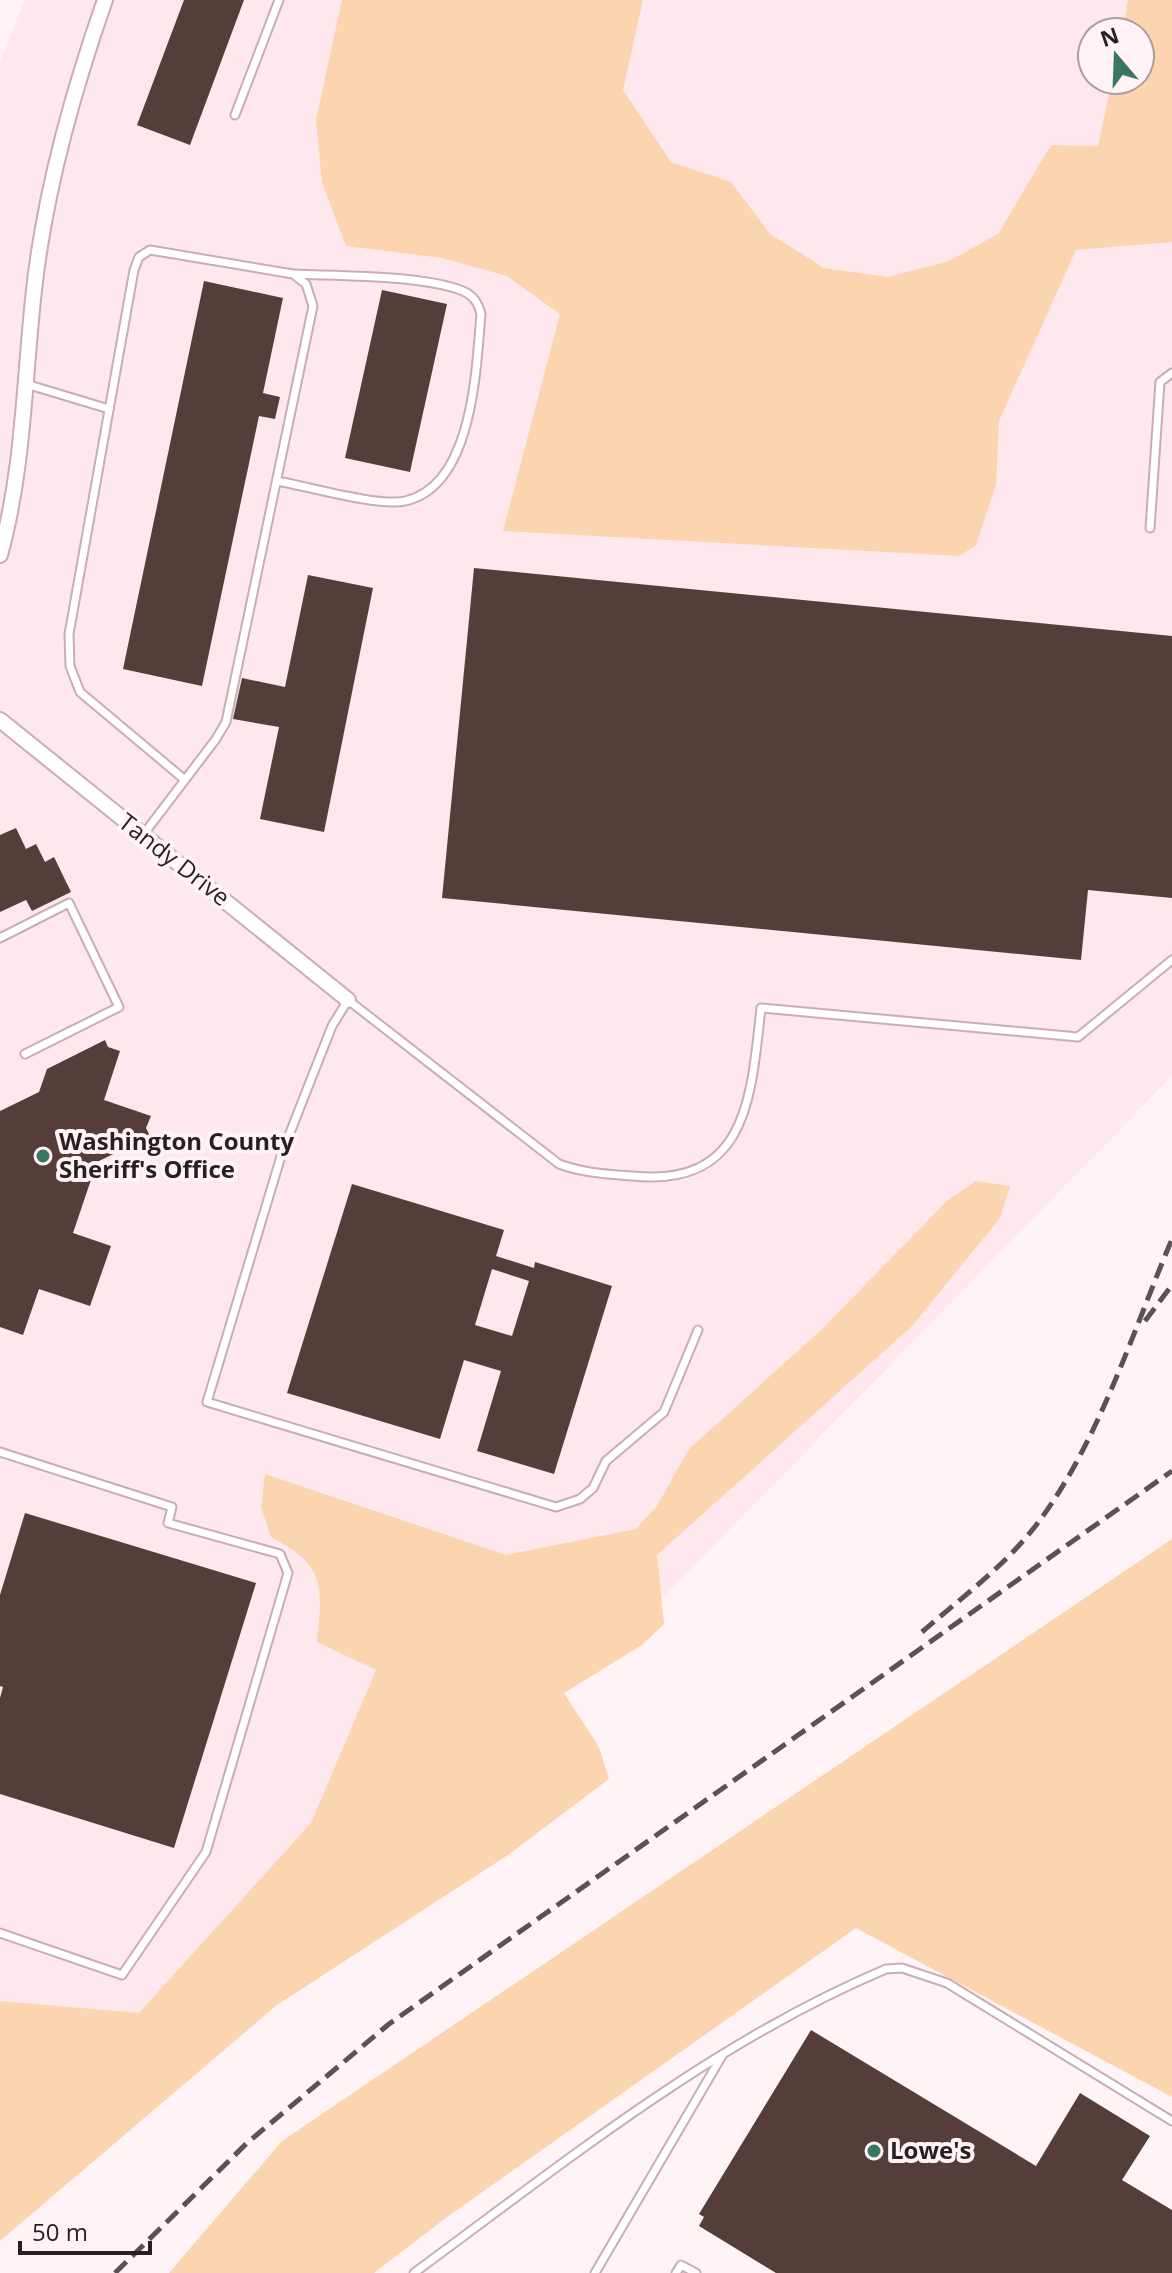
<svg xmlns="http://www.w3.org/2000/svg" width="1172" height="2273" font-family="'Open Sans',sans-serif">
<rect width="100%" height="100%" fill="#fff3f6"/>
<!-- built -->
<path fill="#fee7ed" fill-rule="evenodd" d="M24,0H1172V1076L654,1607L174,2040L0,2003V63ZM1092,32H1140V80H1092Z"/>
<!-- green -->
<g fill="#fbd5af">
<path d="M342,0H643L623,90L671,162L731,182L770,234L824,268L888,277L949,261L998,234L1051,145L1098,146L1112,80H1140V32H1122L1128,0H1172V242L1076,250L999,421L996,485L976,545L959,556L503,531L560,314L507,276L442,258L346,246L322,183L316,120Z"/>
<path d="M976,1181L1010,1186L1000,1218L912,1326L657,1555L664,1624L642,1645L564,1693L599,1747L609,1779L508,1855L277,2005L0,2241V2001L139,2013L311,1823L376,1670L317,1642C323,1585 325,1565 271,1537L261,1507L265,1474L506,1555L636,1529L657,1506L689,1449L821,1330L948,1200Z"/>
<path d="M1172,1539V2097L856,1928L447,2217L374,2273H169L282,2141Z"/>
</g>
<!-- building -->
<g fill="#553e39" fill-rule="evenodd">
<path d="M184,0H244L190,145L137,125Z"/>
<path d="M204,281L283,298L263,393L280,397L275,419L259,416L202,686L123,669Z"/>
<path d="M382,290L447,304L410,472L345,458Z"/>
<path d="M474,568L1172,636V898L1088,890L1081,960L442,898Z"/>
<path d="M308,575L373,588L324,832L260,819L279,727L233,719L242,678L285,687Z"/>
<path d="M16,828L26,849L36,844L45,862L54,857L71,892L32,911L26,900L0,912V835Z"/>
<path d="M105,1040L108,1047L120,1051L104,1100L151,1116L146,1128L150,1136L97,1162L73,1233L111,1246L90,1306L39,1289L23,1335L0,1327V1111L39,1092L47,1069Z"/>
<path d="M352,1184L504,1230L496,1256L534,1268L535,1262L612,1286L554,1474L477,1451L501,1371L464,1360L440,1439L287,1393ZM492,1269L529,1281L512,1336L475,1325Z"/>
<path d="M25,1513L256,1583L174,1848L0,1794V1698L3,1687L0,1686V1595Z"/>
<path d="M811,2030L1036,2166L1080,2093L1150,2136L1122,2180L1172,2210V2273H776L699,2226L704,2217L699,2214Z"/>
</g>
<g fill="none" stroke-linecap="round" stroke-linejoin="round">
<defs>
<g id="service">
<path d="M235,115L279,0"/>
<path d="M26,384L109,409"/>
<path d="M277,481C306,486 379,507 405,501C473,486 476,370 481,314C478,303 474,296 463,291C423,275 340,276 295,274"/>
<path d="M1150,528L1160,382L1172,373"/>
<path d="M143,835L216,739L226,722L313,306L306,284L293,274L150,250L139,257L134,270L69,634L70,666L80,692L185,780"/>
<path d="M0,938L69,903L119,1007L25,1054"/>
<path d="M698,1330L664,1412L606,1461L593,1488L580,1499L556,1507L207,1402L282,1153L332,1026L348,1000L559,1164C583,1173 607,1174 632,1176C748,1188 751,1097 761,1008L1078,1037L1172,960"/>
<path d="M0,1452L172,1507L168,1523L280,1554L288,1573L206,1852L122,1975L0,1933"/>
<path d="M414,2273C565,2162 713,2042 886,1969L902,1968L947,1983L1172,2121"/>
<path d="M595,2273L723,2054"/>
<path d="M676,2273L681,2265L696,2273"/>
</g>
<g id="minor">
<path d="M0,555C24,468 24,379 34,290C45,190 72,94 105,0"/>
<path d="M0,720L348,1000"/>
</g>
</defs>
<!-- service casing -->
<use href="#service" stroke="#c9adb5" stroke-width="11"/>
<!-- minor casing -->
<use href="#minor" stroke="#c9adb5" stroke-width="18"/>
<!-- service -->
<use href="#service" stroke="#fff" stroke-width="7"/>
<!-- minor -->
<use href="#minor" stroke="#fff" stroke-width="14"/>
<!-- rail -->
<g stroke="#5c5154" stroke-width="5" stroke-dasharray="16 8" stroke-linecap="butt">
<path d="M1145,1321L1172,1285"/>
<path d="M922,1632C961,1598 1005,1566 1037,1524C1098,1444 1133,1331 1172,1239"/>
<path d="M115,2273L247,2143L389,2024L1172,1471"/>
</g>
</g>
<!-- markers -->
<g fill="#3a7763" stroke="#fff3f6" stroke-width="3">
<circle cx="43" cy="1156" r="8"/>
<circle cx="874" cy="2151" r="8"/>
</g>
<g text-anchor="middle" stroke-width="8" stroke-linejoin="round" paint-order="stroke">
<!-- street labels -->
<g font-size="24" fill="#291e21" stroke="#fff3f6">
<text transform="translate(174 860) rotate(38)" y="8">Tandy Drive</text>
</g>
<!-- poi labels -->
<g font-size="24" font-weight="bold" fill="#291e21" stroke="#fff3f6" text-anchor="start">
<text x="59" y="1150">Washington County<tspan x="59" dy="28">Sheriff's Office</tspan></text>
<text x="890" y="2159">Lowe's</text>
</g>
</g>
<!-- north arrow -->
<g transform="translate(1116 56) rotate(341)"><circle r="38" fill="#fff3f6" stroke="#a99ea1" stroke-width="2"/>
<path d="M0-6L14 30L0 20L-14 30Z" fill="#3a7763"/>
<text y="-12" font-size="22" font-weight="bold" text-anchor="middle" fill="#291e21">N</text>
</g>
<!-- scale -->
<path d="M20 2241v12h130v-12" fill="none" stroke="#291e21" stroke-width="4"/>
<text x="32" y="2241" font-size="24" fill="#291e21" stroke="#fff3f6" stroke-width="6" paint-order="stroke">50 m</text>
</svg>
